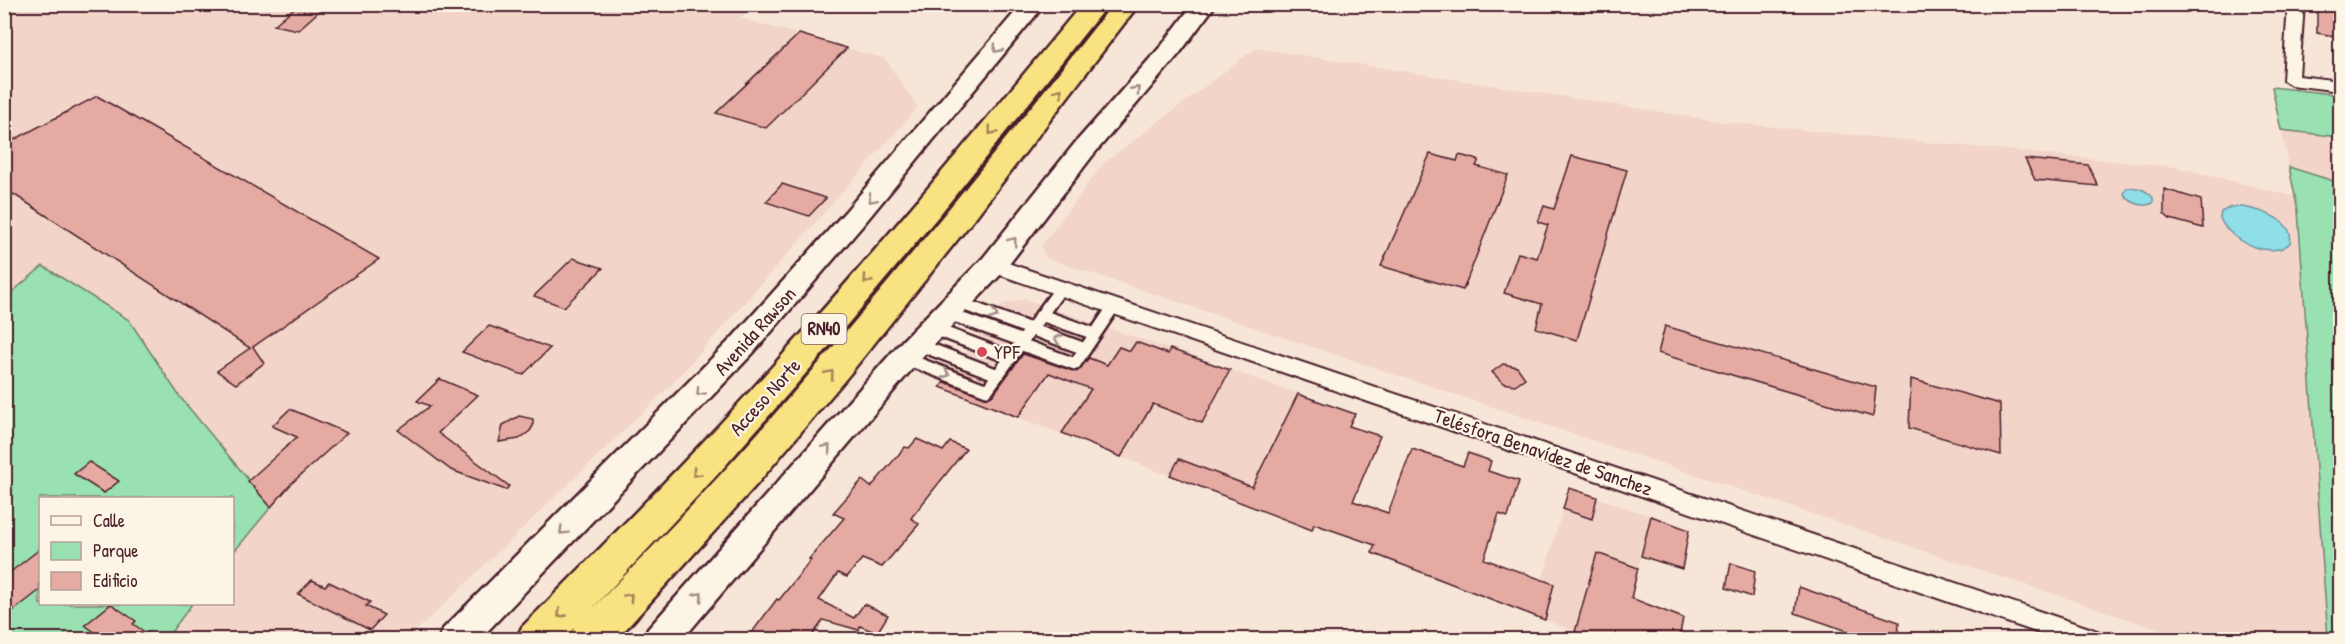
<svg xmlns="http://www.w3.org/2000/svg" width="2345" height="644" font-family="'Patrick Hand',sans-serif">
<rect width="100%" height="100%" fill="#f7e6d8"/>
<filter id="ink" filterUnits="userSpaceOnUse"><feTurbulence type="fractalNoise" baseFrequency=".0167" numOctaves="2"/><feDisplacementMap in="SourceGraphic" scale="12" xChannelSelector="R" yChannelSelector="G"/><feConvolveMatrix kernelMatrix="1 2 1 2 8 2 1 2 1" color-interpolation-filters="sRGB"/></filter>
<g filter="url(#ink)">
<!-- built -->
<g fill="#f2d4c8">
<path d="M5,5H754L740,18L885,59L918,107L672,384L408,639H166L192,604H232L233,553L271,506L180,397L129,320L43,266L5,298Z"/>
<path d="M1256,48L1724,122L2176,167L2296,197L2328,639H2188L1046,258L1041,246L1104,163Z"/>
<path d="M2281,130L2340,137V183L2289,167Z"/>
<path d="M1025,299L1345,410L1295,524L940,387L1003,304Z"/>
<path d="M1569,488L1651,516L1621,639H1595L1532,615Z"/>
</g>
<!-- green -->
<g fill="#99e1b0" stroke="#72806e" stroke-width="1.5">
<path d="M2272,87L2340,95V137L2281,130Z"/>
<path d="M2289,167L2340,183V639H2328L2298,211Z"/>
<path d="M43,266L129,320L180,397L271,507L233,553L232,498H40V604H192L166,639L5,640V298Z"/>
</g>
<!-- water -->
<g fill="#8edfe8" stroke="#73929c" stroke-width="1.5">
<path d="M2127,188C2137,186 2147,190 2153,198V203C2143,208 2130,203 2124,194Z"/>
<path d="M2231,207C2250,205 2296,218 2290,243C2271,261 2228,240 2220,218L2221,212Z"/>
</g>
<!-- building -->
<g fill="#e5aba3" stroke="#4a1f2b" stroke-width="1.5">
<path d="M299,4H327L298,30L274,25Z"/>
<path d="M2317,4H2328L2340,21V37L2317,33Z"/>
<path d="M799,34L847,48L766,128L716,113Z"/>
<path d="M97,96L379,259L253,347L264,363L236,384L217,371L250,348L4,188V145Z"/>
<path d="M1430,154L1457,161L1459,155L1479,160L1476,166L1508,175L1463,290L1381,266Z"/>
<path d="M1572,156L1627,170L1577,340L1536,328L1542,304L1504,293L1518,253L1537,258L1548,225L1538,222L1544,206L1554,209Z"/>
<path d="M2025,159L2088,165L2098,186L2035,180Z"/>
<path d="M782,184L826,198L809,216L766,202Z"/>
<path d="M2164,189L2201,200L2203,228L2170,219L2164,214Z"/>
<path d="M573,258L603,268L564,307L534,296Z"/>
<path d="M489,326L495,328L550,348L523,375L462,352Z"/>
<path d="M1665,326L1876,387L1873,417L1658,353Z"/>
<path d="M1136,342L1168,354L1170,349L1230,370L1202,423L1153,404L1121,457L1062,433L1091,389L1049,373L1018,417L940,387L944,382L988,398L993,395L1023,354L1076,372L1089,358L1107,365L1119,347L1130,351Z"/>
<path d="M1503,364L1517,367L1525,378L1515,385L1503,383L1492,372Z"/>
<path d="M440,379L478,395L438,433L509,486L506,490L451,470L398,430L430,406L417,401Z"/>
<path d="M1911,379L2000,404L2001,455L1909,428Z"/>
<path d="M1298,394L1355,414L1349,426L1380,436L1353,501L1388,513L1412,449L1463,466L1468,453L1491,461L1488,471L1519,481L1508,517L1499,514L1484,559L1554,584L1545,620L1372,553L1375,545L1314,524L1312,530L1170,475L1179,459L1252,487Z"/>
<path d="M290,409L347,433L292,483L271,507L248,481L297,437L272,426Z"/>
<path d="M519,416L533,419V426L530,431L519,439L499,442L503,425Z"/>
<path d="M917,439L943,451L950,442L966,449L911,518L919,524L882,567L862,559L847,577L838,573L819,600L854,618L864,604L888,615L877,633L860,626L859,630L823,620L810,639H747L777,599L779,600L811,560L809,559L844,518L833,513L862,480L871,487L905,447L909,448Z"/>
<path d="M89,462L119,481L104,493L74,474Z"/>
<path d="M1569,488L1597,497L1592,519L1563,509Z"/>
<path d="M1651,516L1689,530L1682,569L1641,556Z"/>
<path d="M40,549V590L4,618V577Z"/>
<path d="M1597,553L1638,568L1631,598L1683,618L1679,639H1595L1575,632Z"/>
<path d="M1731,563L1755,571L1752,597L1726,588Z"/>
<path d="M312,580L325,586L329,582L370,602L366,606L384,615L370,630L298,594Z"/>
<path d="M1799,587L1899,622L1898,639H1871L1795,613Z"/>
<path d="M111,604L136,621L133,624L155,639H104L85,625Z"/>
</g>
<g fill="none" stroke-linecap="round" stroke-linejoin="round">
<defs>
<g id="lane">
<path d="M957,302L1085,349"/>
<path d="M946,313L1023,341"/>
<path d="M1041,315L1095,334"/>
<path d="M932,328L1011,358"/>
<path d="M917,344L998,375"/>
<path d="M1020,344L1075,364L1114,306"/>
<path d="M904,358L987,390L1061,288"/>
</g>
<g id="street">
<path d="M2288,4H2304L2299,76L2340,81V91L2291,85L2283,80Z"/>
<path d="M993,258L2092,629L2100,632L2104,640H2059L986,270L984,265L986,260Z"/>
</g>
<g id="secondary">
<path d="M1022,4H1045L863,225L753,353L479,640H438L443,629L733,337L845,212Z"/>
<path d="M1193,4H1216L1179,54L1093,155L1003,272L923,356L682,640H643L648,629L903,340L983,258L1075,143L1163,44Z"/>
</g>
<path id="highway" d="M1082,4H1108L941,213L815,363L718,474L590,611C647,553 704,494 758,433C881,294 998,150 1113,4H1139L974,219L849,375L757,484L616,640H569L574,628L563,640H516L522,627C589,560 656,492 721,423C846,287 965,146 1082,4Z"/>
</defs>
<!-- lane casing -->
<use href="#lane" stroke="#4a1f2b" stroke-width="16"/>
<!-- street casing -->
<use href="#street" stroke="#4a1f2b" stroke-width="4"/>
<!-- secondary casing -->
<use href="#secondary" stroke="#4a1f2b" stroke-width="5"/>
<!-- highway casing -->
<use href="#highway" stroke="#4a1f2b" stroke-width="5"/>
<!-- lane -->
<use href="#lane" stroke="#fcf5e5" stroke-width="11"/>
<!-- street -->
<use href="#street" fill="#fcf5e5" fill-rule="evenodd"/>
<!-- secondary -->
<use href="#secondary" fill="#fcf5e5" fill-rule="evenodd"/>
<!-- highway -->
<use href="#highway" fill="#f8e281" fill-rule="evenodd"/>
</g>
<!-- one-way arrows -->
<defs><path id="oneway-chevron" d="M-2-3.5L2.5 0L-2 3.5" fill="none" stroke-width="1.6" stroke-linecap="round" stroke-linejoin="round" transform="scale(1.5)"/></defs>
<g stroke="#a38a88">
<use href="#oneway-chevron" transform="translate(997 49) rotate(130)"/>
<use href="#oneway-chevron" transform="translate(1136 90) rotate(-48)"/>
<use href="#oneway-chevron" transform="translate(872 199) rotate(131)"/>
<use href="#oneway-chevron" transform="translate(1013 241) rotate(-52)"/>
<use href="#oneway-chevron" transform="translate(994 315) rotate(20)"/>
<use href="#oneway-chevron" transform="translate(1058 339) rotate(-159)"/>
<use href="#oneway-chevron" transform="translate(946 374) rotate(21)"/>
<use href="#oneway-chevron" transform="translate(700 392) rotate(133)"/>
<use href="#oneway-chevron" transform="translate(827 448) rotate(-50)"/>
<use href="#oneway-chevron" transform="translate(563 531) rotate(135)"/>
<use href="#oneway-chevron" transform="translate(699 596) rotate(-49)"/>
</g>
<g stroke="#a18056">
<use href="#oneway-chevron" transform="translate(1059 92) rotate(-52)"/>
<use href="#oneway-chevron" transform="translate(992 131) rotate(129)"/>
<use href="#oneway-chevron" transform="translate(867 280) rotate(131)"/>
<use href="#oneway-chevron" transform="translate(830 374) rotate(-50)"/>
<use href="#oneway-chevron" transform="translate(696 473) rotate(133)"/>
<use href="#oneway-chevron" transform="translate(629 597) rotate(-47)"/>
<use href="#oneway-chevron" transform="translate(561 614) rotate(134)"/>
</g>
</g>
<!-- markers -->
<circle fill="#d1495b" stroke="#fcf5e5" stroke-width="2" cx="982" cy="352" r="6"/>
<g text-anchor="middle" stroke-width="4.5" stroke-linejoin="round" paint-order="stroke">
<!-- shield labels -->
<rect fill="#fcf5e5" stroke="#7f5f63" stroke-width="1.5" x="801.5" y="314" width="45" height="30" rx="4.5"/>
<g font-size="18" font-weight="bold" fill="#4a1f2b">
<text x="824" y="335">RN40</text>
</g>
<!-- street labels -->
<g font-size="20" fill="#4a1f2b" stroke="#fcf5e5">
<text transform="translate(755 331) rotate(-48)" y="7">Avenida Rawson</text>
<text transform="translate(765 397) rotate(-48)" y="7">Acceso Norte</text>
<text transform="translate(1543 452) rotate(19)" y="7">Telésfora Benavídez de Sanchez</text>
</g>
<!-- poi labels -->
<g font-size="20" fill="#4a1f2b" stroke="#fcf5e5" text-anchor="start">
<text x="994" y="359">YPF</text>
</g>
</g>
<!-- margin -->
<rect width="2345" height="644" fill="none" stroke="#fcf5e5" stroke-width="24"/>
<rect x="12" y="12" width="2321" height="620" fill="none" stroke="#4a1f2b" stroke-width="2" filter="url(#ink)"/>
<!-- legend -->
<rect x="39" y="497" width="195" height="108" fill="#fcf5e5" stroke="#b59f9b" stroke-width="1.5"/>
<rect x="51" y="516" width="30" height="9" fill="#fcf5e5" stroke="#b59f9b" stroke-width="1.5"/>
<text x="93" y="527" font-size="18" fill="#4a1f2b">Calle</text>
<rect x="51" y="542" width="30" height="18" fill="#99e1b0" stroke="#b59f9b" stroke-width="1.5"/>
<text x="93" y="557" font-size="18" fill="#4a1f2b">Parque</text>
<rect x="51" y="572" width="30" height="18" fill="#e5aba3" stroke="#b59f9b" stroke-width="1.5"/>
<text x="93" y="587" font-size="18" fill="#4a1f2b">Edificio</text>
</svg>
